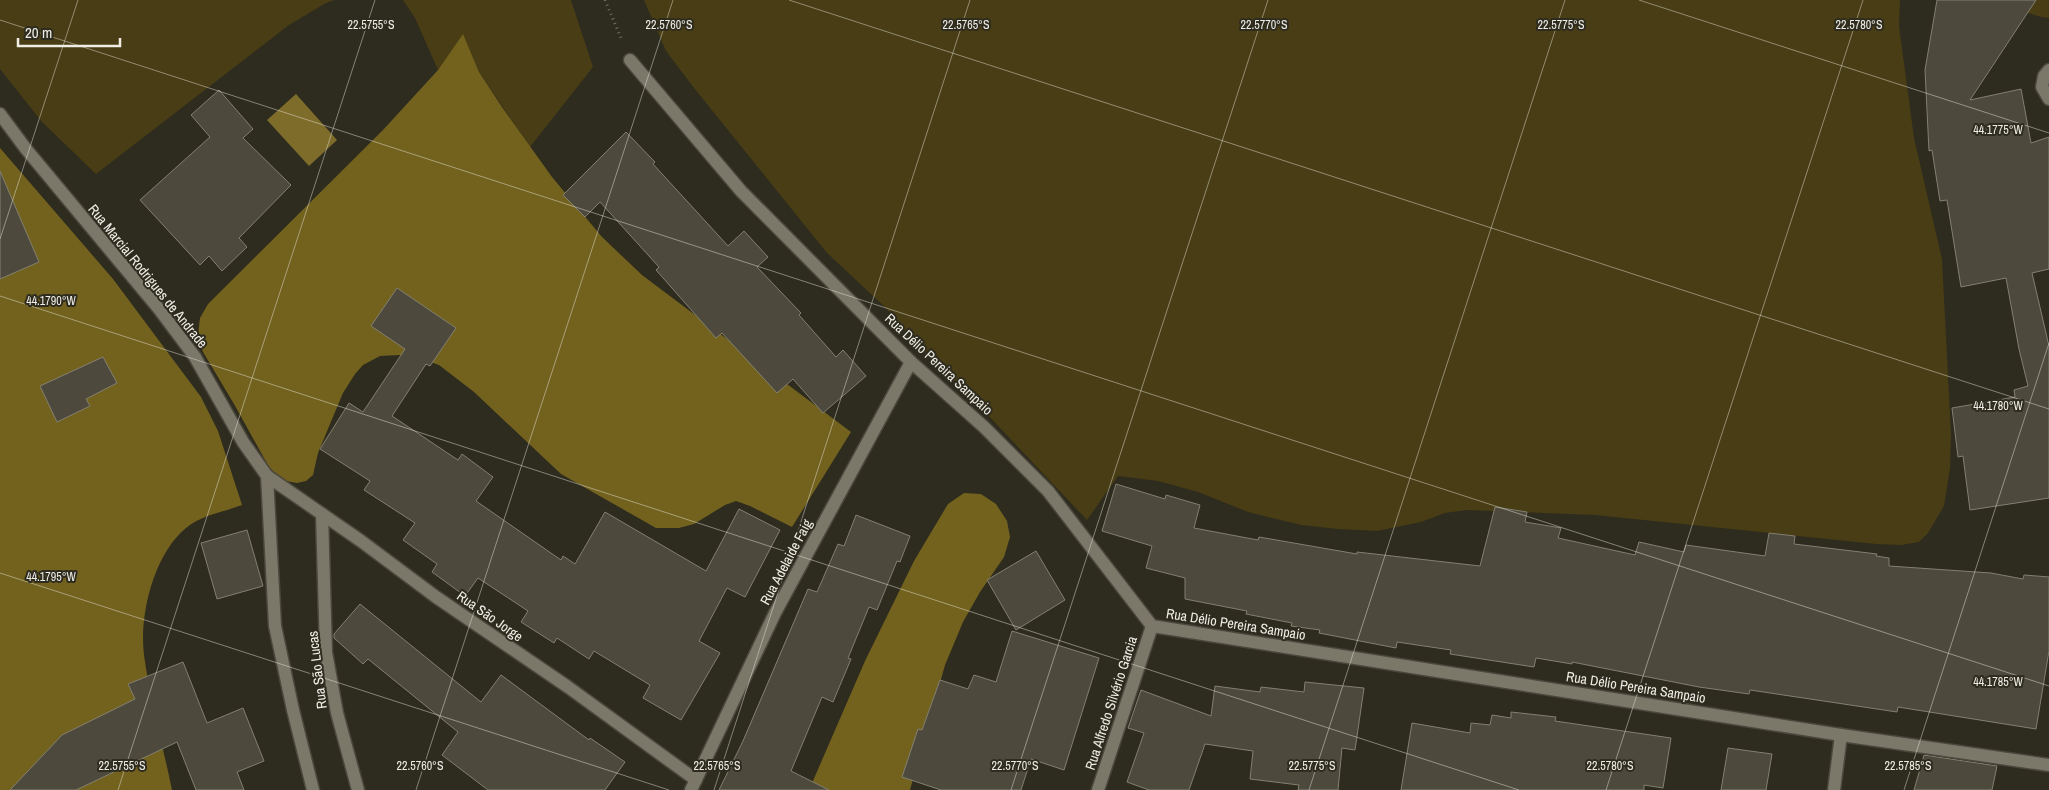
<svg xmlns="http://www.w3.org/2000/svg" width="2049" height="790" font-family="'Archivo Narrow',sans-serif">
<rect width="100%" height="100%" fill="#2e2b1f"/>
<!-- green -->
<g fill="#483d14">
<path d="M0,0H335L326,3L289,25L96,174L42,122L0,69Z"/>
<path d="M403,0H571L593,67L530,147L479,72L463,35L438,70L415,18Z"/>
<path d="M644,0H1900L1899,26L1914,138L1942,259L1951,434L1950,468L1944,506L1928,533L1919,542L1901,545L1876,544L1595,515L1467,510L1445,513L1421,522L1377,531L1338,529L1301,525L1248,512L1198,492L1158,481L1118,476L1087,520L965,391L923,352L886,308L827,253L694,88L666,51Z"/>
<path d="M1987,0H2049V18L2041,17Z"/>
</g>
<!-- forest -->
<g fill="#73621e">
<path d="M463,34L479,72L502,107L552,177L602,237L642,275L851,432L792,527L750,506L736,501L725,505L694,524L679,528H656L561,474L474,392L439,365L419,358L399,355L380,356L363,365L355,374L343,393L330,424L318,453L313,475L306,481L297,483L286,481L270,469L234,404L203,352L198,335L200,318L208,304L383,130L438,70Z"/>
<path d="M0,148L113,279L201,397L218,431L242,505C224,512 201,515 186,528C154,554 139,615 144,655C150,700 163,746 172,790H0Z"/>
<path d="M964,493L981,494L996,504L1007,521L1010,537L1004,557L980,592L963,622L945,665L910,790H809L865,661L914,561L948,504Z"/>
</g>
<!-- water -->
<path fill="#7e6c2a" d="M296,94L337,140L309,166L267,120Z"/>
<!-- building -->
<g fill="#4d4a3d" stroke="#838071">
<path d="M1937,0H2036L1970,100L2021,89L2031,143L2049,137V269L2032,273L2049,346V498L1970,510L1963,456L1958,457L1952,408L2015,397L2014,390L2028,386L2019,349L2006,278L1961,287L1947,200L1940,201L1932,150L1929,151L1925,70Z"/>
<path d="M219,90L253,129L243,138L291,185L239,238L247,247L222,271L209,256L200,265L140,200L210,137L191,115Z"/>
<path d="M626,132L655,162L653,164L728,246L744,231L768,257L757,267L801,313L799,315L836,357L843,350L866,376L823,413L793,379L777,393L722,333L716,338L656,270L659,267L600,202L585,217L563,195Z"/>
<path d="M0,171L39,262L0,279Z"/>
<path d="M397,288L456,328L430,366L426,364L392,416L458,460L462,454L493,477L476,501L561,560L563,556L575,564L605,512L706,571L739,509L780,530L745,597L727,588L699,641L720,653L681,720L643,698L650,685L594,651L589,659L557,638L554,643L521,622L528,611L478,578L465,596L432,572L437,564L403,540L415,523L364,490L370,481L320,449L349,403L363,412L405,349L371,326Z"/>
<path d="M103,357L117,383L86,399L90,406L57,422L40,386Z"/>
<path d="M1116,484L1165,499L1166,495L1200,505L1194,528L1258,540L1259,537L1357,554V552L1480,566L1495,507L1527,512L1525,522L1561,528L1558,538L1635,555L1639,542L1684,552L1686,545L1765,556L1769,533L1795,536L1794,544L1877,554L1876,556L1889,558V566L1991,573L2023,579L2024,575L2049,577V651L2036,729L1898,707L1897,712L1750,690L1749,694L1699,687L1572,662V664L1536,658L1534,667L1450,654L1451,650L1397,642L1396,648L1319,633L1320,630L1291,626L1292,623L1246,614L1247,611L1185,599V578L1146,568L1152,546L1102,531Z"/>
<path d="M856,515L910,536L900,562L897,561L877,610L869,607L848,658L851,659L833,702L822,697L791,771L829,790H719L743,741L808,589L817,592L838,544L844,546Z"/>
<path d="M247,530L263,586L217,599L201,543Z"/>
<path d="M1036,551L1065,600L1016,630L987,580Z"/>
<path d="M360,604L481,702L501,675L589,740L590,738L625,762L605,790H488L442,755L458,732L368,659L363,664L334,638V634Z"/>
<path d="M1012,631L1099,658L1064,770L1031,759L1021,790H941L902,777L918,729L922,730L940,680L968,689L974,675L996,682Z"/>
<path d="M183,662L207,723L243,708L264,761L237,772L244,790H196L177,742L76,790H10L62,735L135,699L128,684Z"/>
<path d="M1305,682L1364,688L1355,750L1342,748L1338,790H1298L1299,785L1250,779L1253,751L1205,744L1189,790H1149L1127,782L1144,733L1128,728L1141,690L1211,716L1215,686L1260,692L1261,687L1304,692Z"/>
<path d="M1511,712L1556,717L1555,721L1671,738L1663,788L1644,785V790H1401L1412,723L1470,733L1471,723L1490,725L1492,715L1511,718Z"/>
<path d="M1728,748L1772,754L1766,790H1721Z"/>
<path d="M1924,755L1997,766L1992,790H1914Z"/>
</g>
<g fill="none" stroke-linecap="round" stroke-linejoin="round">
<defs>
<path id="service" d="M1834,790L1841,735"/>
<g id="minor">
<path d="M630,60L741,191L911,362L984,427L1048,491L1152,626L1841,735L2049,765"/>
<path d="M2049,70L2044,76L2042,87L2049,99"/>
<path d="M0,114L26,149L159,309L195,357L243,442L267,476L275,626L293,710L313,790"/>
<path d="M267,476L361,541L436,597L568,687L696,780"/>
<path d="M322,514L326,652L337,713L358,790"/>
<path d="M691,790L775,613L911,362"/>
<path d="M1098,790L1152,626"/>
</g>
</defs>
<!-- service casing -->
<use href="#service" stroke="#4b473d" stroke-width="15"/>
<!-- minor casing -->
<use href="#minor" stroke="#4b473d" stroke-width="15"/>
<!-- path -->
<path stroke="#737065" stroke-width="3" stroke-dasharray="1 4" stroke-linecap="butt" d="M605,0L621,38"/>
<!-- service -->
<use href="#service" stroke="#7b7769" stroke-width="12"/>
<!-- minor -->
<use href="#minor" stroke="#7b7769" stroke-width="12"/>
</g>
<!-- ticks -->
<path fill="none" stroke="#efede5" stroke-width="1" stroke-opacity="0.45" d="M789,0L2049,409M1639,0L2049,133M0,20L2049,686M0,239L78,0M0,296L1519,790M0,573L669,790M118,790L375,0M416,790L673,0M714,790L970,0M1011,790L1268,0M1309,790L1565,0M1606,790L1863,0M1904,790L2049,343"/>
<g text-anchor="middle" stroke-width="4" stroke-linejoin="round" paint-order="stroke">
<!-- street labels -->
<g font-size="14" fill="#efede5" stroke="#2e2b1f">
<text transform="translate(148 276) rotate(51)" y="5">Rua Marcial Rodrigues de Andrade</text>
<text transform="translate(939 364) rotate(43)" y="5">Rua Délio Pereira Sampaio</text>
<text transform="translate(786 562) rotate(-62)" y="5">Rua Adelaide Faig</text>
<text transform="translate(490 616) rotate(35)" y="5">Rua São Jorge</text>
<text transform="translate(1236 624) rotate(9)" y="5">Rua Délio Pereira Sampaio</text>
<text transform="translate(317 670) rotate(-97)" y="5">Rua São Lucas</text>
<text transform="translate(1636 687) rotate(9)" y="5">Rua Délio Pereira Sampaio</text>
<text transform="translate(1111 703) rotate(-72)" y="5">Rua Alfredo Silvério Garcia</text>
</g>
</g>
<g font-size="12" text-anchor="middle" fill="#efede5" stroke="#2e2b1f" stroke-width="4" stroke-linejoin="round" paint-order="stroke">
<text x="371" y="29">22.5755°S</text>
<text x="669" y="29">22.5760°S</text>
<text x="966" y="29">22.5765°S</text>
<text x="1264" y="29">22.5770°S</text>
<text x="1561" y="29">22.5775°S</text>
<text x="1859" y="29">22.5780°S</text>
<text x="1998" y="134">44.1775°W</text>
<text x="51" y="305">44.1790°W</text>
<text x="1998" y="410">44.1780°W</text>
<text x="51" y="581">44.1795°W</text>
<text x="1998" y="686">44.1785°W</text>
<text x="1312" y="770">22.5775°S</text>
<text x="122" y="770">22.5755°S</text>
<text x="420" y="770">22.5760°S</text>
<text x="717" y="770">22.5765°S</text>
<text x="1015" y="770">22.5770°S</text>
<text x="1610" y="770">22.5780°S</text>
<text x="1908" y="770">22.5785°S</text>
</g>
<!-- scale -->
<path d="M18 38v8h102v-8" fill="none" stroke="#efede5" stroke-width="2.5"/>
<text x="25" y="38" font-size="15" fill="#efede5" stroke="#2e2b1f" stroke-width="4" paint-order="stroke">20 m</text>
</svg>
